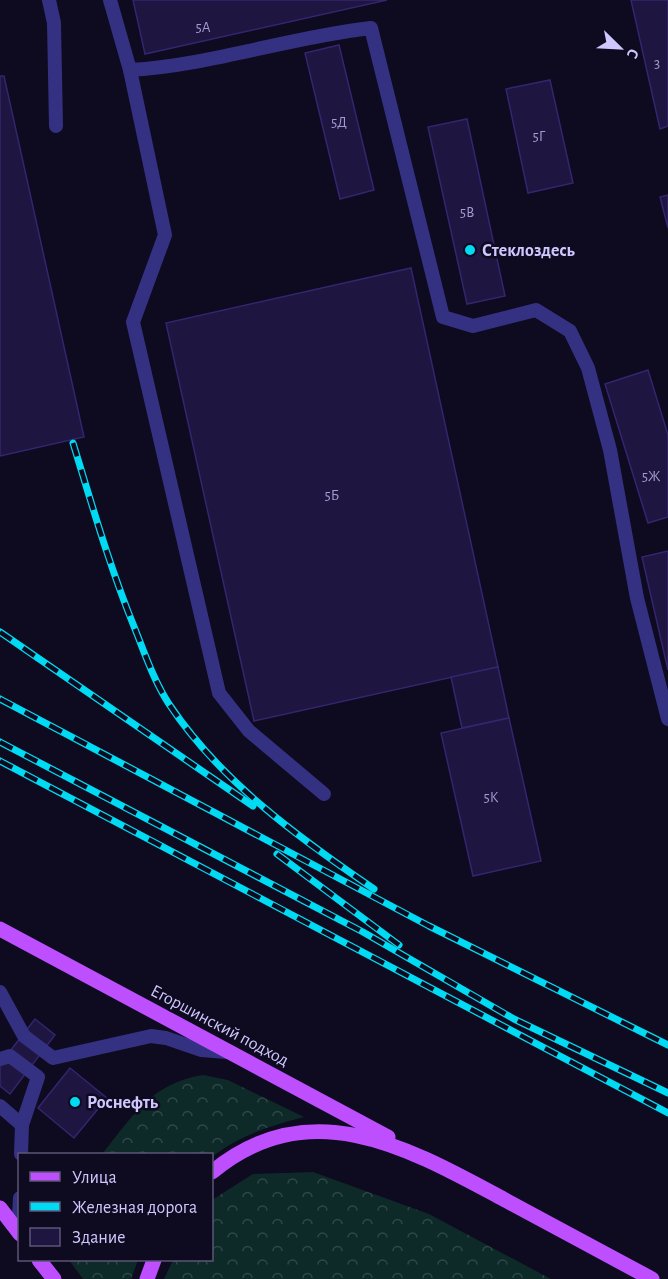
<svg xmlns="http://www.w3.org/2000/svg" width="668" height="1279" font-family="'Alegreya Sans',sans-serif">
<defs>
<pattern id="forest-crowns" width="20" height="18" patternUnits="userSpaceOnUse" patternTransform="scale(1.5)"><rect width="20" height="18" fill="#0d2928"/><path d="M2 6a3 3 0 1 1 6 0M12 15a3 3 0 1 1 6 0" fill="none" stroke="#2f4748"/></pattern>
</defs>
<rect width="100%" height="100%" fill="#0e0a1f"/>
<!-- forest -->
<g fill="url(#forest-crowns)">
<path d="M203,1075L228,1080L304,1117C270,1126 240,1135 212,1157V1154H102C133,1116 151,1083 203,1075Z"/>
<path d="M313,1172L429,1214L551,1279H164L173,1260H212V1200L253,1174Z"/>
<path d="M69,1260H138L131,1279H83Z"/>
</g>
<!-- building -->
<g fill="#1e1541" stroke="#34256f" stroke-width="1.5">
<path d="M133,0H387L145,54Z"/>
<path d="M631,0H668V126L660,129Z"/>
<path d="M339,45L374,190L340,199L305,53Z"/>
<path d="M0,76H4L84,437L0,456Z"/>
<path d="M550,80L573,183L528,193L506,89Z"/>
<path d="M467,119L505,296L467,304L428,127Z"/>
<path d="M668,195V228L660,197Z"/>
<path d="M411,268L498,667L254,721L166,323Z"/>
<path d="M648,370L668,435V517L648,523L605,384Z"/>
<path d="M668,551V670L642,557Z"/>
<path d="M498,667L509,718L462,728L451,677Z"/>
<path d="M509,718L541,861L473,876L441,733Z"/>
<path d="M35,1019L55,1035L10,1094L0,1086V1064Z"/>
<path d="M70,1068L107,1098L74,1138L38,1108Z"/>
</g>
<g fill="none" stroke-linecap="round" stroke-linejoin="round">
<!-- service -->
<g stroke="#343182" stroke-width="14">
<path d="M49,0L54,23L56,126"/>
<path d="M110,0L130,70C212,65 290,37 371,28L443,317L473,326L536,310L570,331L588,368L610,450L637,598L668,719"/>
<path d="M130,70L165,235L133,322L219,693L249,731L324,794"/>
<path d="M0,992L24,1036L53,1058L151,1036L166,1038L201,1050L226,1052"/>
<path d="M0,1059L10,1056L38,1077L22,1125L21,1154"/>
<path d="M0,1106L22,1125"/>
<path d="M18,1232L20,1198"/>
</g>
<!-- primary -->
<g stroke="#be4fff" stroke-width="15">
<path d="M0,929L388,1137"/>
<path d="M212,1172C311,1090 412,1150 507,1201C555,1227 604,1253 652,1279"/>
<path d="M0,1208L20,1234"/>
<path d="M39,1260L54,1279"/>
<path d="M147,1279L154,1260"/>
</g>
<defs>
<g id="rail">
<path d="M73,443C92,505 110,568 135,629C145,654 154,681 169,704C220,781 299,838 374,889"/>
<path d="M0,632L253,806"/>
<path d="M0,699L429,926L668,1045"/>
<path d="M0,742L363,932L514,1019L668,1093"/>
<path d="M0,761L668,1113"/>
<path d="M277,854L399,945"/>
</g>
</defs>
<!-- rail casing -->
<use href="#rail" stroke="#00daf3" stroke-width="7"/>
<!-- rail -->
<use href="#rail" stroke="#0e0a1f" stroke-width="4.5" stroke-dasharray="14" stroke-linecap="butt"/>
</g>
<!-- markers -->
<g fill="#00daf3" stroke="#0e0a1f" stroke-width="2">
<circle cx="470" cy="250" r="6"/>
<circle cx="75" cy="1102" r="6"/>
</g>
<g text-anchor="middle" stroke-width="5" stroke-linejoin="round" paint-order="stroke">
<!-- number labels -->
<g font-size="15" fill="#a39bd0">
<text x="203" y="32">5А</text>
<text x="657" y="68">3</text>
<text x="339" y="127">5Д</text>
<text x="539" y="141">5Г</text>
<text x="467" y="217">5В</text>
<text x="651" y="481">5Ж</text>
<text x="332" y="500">5Б</text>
<text x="491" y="802">5К</text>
</g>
<!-- poi labels -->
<g font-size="18" font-weight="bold" fill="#cfc8ff" stroke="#0e0a1f" text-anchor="start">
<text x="482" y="256">Стеклоздесь</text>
<text x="87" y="1108">Роснефть</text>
</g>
<!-- street labels -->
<g font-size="18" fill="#cfc8ff" stroke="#0e0a1f">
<text transform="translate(220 1025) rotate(28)" y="6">Егоршинский подход</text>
</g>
</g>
<!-- legend -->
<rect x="18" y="1153" width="195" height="108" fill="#0e0a1f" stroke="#5b5679" stroke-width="1.5"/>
<rect x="30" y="1172" width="30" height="9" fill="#be4fff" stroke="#5b5679" stroke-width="1.5"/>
<text x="72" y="1183" font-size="18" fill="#cfc8ff">Улица</text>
<rect x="30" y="1202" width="30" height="9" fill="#00daf3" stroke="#5b5679" stroke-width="1.5"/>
<text x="72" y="1213" font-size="18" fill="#cfc8ff">Железная дорога</text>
<rect x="30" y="1228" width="30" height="18" fill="#1e1541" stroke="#5b5679" stroke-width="1.5"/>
<text x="72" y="1243" font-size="18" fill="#cfc8ff">Здание</text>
<!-- north arrow -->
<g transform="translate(620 48) rotate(114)" stroke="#0e0a1f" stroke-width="4.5" paint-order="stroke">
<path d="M0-4.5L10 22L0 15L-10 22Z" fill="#cfc8ff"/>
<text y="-9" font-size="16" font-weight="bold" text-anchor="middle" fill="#cfc8ff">С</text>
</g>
</svg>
